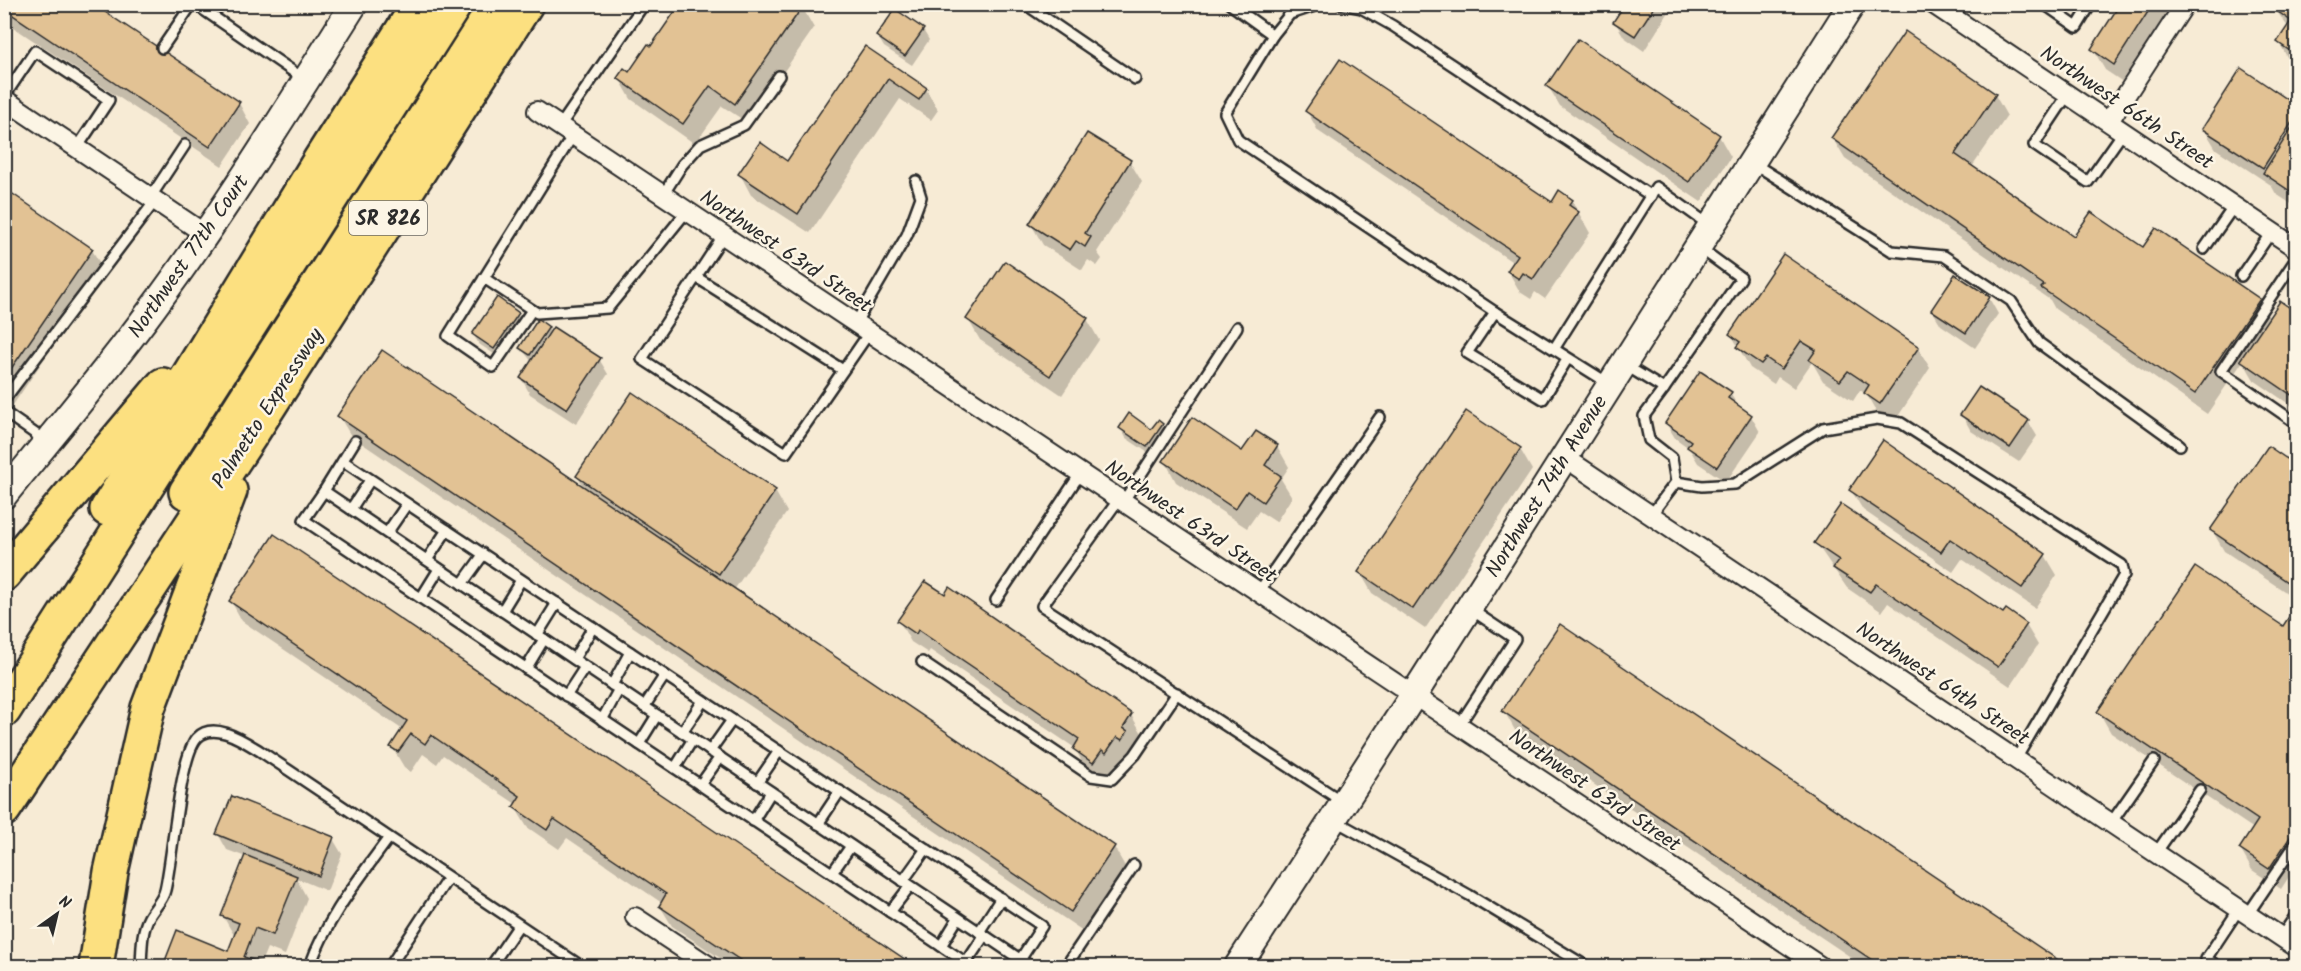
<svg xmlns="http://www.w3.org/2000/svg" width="2301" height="971" font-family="Kalam,sans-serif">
<rect width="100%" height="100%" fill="#f7ebd5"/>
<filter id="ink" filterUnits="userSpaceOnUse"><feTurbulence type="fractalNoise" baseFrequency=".0167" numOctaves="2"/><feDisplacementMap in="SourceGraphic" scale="12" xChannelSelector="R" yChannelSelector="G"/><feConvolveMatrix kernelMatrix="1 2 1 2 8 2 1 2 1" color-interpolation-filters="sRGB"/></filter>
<g filter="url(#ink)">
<!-- shadow -->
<g fill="#0003">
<path d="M4,4L239,103L250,124L222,166L4,21Z"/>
<path d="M1627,4H1674L1644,51L1624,37L1615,22Z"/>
<path d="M2122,4H2178L2126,84L2105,70L2093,49Z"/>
<path d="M2279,4H2296V63L2287,57L2279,42L2288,27L2275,9Z"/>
<path d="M802,7L814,28L748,123L722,106L695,144L631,99L619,78L629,74L651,49Z"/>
<path d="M923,30L929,40L912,65L884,47L878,37Z"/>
<path d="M865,48L926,89L938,110L931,120L900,99L810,233L751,195L740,174L788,163Z"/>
<path d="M2242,70L2296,107V207L2276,194L2271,185L2216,149L2204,129Z"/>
<path d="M1548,86L1719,136L1731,157L1701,202L1560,106Z"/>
<path d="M1995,95L2007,116L1972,167L2075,238L2143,249L2259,300L2270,319L2280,303L2296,314V409L2254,380L2243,361L2207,414L2055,309L2050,300L1845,159L1833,139Z"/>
<path d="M1307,111L1552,204L1572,201L1590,233L1545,299L1535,292L1531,299L1520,292L1508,271L1514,263L1318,131Z"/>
<path d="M1130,162L1142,182L1097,252L1102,259L1097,266L1088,260L1082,270L1043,245L1031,224Z"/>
<path d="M4,190L92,250L104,270L11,408L4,403Z"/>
<path d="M1989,298L1998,314L1975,348L1941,325L1932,310Z"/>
<path d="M517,314L523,324L500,358L479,344L473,334Z"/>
<path d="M968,319H1087L1099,340L1062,395L980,340Z"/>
<path d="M548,328L551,333L599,359L608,374L576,424L530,394L521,378L532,362L521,348Z"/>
<path d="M1731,334L1918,348L1930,368L1893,424L1877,413L1867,395L1860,390L1853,401L1823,381L1812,362L1794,388L1778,377L1774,384L1750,368Z"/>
<path d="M1730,393L1739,408L1751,416L1760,432L1726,482L1698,463L1689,448L1675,438L1666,423Z"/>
<path d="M1467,414L1520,449L1532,470L1425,629L1372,593L1360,572Z"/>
<path d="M1962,415L2028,421L2037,436L2019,462L1971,431Z"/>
<path d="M339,416L585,489L577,476L775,491L787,512L734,590L1114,847L1126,868L1083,931L351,436Z"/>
<path d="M1162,425L1168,435L1153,456L1126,438L1121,428L1152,431Z"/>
<path d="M1277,446L1289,467L1281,479L1292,497L1276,522L1259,511L1247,528L1176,482L1165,461L1243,453Z"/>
<path d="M2268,448L2296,467V599L2224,551L2212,530Z"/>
<path d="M1851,490L2045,555L2057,575L2035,608L1962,559L1953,572L1863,510Z"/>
<path d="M274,536L912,966H732L672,926L660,906L662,903L567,838L559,849L527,827L515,807L516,804L443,755L437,764L423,754L411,772L404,767L392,747L403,730L242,621L231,601Z"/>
<path d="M1816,543L2026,625L2038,645L2010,686L1888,603L1882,612L1847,588Z"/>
<path d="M2296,609V866L2281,889L2252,870L2240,849L2254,829L2111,733L2099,712L2284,628Z"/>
<path d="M899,621L1131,715L1143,735L1118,772L1114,770L1105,783L1086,770L1075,748L930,650L928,653L911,642Z"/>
<path d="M1561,626L2065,966H1864L1516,732L1504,711Z"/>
<path d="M218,834L333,839L342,854L327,891L296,878L307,898L285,955L267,948L260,965L265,966H164L178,932L229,953L235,937L223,916L246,857L227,850Z"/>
</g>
<!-- building -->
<g fill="#e2c294" stroke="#2b2b2b" stroke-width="1.5">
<path d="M4,4H93L240,102L210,147L4,9Z"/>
<path d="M680,4H801L803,6L735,104L710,86L683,124L617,78L624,68L629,72L648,44L651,46Z"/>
<path d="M1625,4H1656L1635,36L1613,22Z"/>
<path d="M2120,4H2153L2114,65L2091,49Z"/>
<path d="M2277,4H2296V55L2277,42L2291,21L2274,9Z"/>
<path d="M895,9L924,29L905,56L876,36Z"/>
<path d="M1905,31L1996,94L1955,154L2074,236L2091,212L2143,247L2156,228L2260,299L2195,394L2041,288L2044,285L1831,138Z"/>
<path d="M1578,39L1720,135L1689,182L1546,86Z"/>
<path d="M865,46L927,88L919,100L888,79L798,214L738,174L760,142L787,161Z"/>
<path d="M1340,59L1552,202L1559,190L1573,200L1569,205L1579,212L1533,279L1523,273L1519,279L1507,271L1518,255L1305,111Z"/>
<path d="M2241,68L2296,105V116L2263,168L2202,129Z"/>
<path d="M2296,121V195L2263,173Z"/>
<path d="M1087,133L1131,160L1085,233L1091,237L1085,247L1076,241L1070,250L1029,224Z"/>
<path d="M4,188L93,249L4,379Z"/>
<path d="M1783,254L1919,347L1880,404L1864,393L1869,385L1848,371L1840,381L1809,360L1816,350L1801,341L1782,369L1766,358L1761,364L1736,347L1740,342L1729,334Z"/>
<path d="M1005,261L1088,318L1050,376L966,319Z"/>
<path d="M1955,274L1990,297L1966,333L1931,310Z"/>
<path d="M497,297L519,313L494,349L472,334Z"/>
<path d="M2280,301L2296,312V398L2240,360Z"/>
<path d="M538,319L549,327L530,355L519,348Z"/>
<path d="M553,327L601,358L567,409L520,378Z"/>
<path d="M382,350L1115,846L1071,912L337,416Z"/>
<path d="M1700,371L1732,392L1728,398L1752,415L1717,467L1687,447L1691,441L1665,423Z"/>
<path d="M1979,387L2029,420L2010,448L1960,415Z"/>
<path d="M632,392L776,490L719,574L576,476Z"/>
<path d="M1466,411L1521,448L1413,609L1358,572Z"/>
<path d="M1129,413L1151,429L1158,420L1163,424L1147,447L1119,428Z"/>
<path d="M1192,417L1242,451L1256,431L1278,445L1265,465L1281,476L1263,502L1247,491L1235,509L1163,461Z"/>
<path d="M1883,440L2046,554L2022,588L1950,539L1941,552L1849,490Z"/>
<path d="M2268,446L2296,465V588L2210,530Z"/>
<path d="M1841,504L2003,613L2006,609L2027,624L1998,667L1876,584L1870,592L1833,568L1839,560L1814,543Z"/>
<path d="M274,534L740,848L915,966H749L659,906L666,894L554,819L547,830L513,807L520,796L431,735L425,744L411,734L398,752L390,747L407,721L229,601Z"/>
<path d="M2195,567L2283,626L2296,606V828L2269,869L2239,849L2258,820L2097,712Z"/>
<path d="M925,581L945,594L949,587L1132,714L1123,728L1128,731L1122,740L1117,737L1106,753L1102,750L1093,763L1073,749L1079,739L918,630L916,634L897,621Z"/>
<path d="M1560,624L2067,966H1881L1502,711Z"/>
<path d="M232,796L334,837L319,876L216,834Z"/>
<path d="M245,855L297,876L273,935L255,928L244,957L269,966H163L177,930L228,951L239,923L221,916Z"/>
</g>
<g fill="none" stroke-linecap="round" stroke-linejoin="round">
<defs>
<g id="lane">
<path d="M195,4L304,79"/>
<path d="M1025,4L1135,79"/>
<path d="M1230,4L1273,35"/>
<path d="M1320,4L1290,14L1273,35L1225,113L1238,140L1495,312"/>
<path d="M1341,4L1361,8L1393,26L1651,196"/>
<path d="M2044,4L2077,27L2091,4"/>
<path d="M162,48L192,4"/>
<path d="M2068,94L2034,145L2088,182L2124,131"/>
<path d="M4,97L35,51L109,100L77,148"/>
<path d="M560,126L644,4"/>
<path d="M1753,163L1892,251L1944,256L2011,301L2039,343L2180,445"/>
<path d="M663,195L682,165L700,145L744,125L779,76"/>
<path d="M150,198L185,145"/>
<path d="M723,236L642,359L786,453L869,333"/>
<path d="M2204,249L2234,206"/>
<path d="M2296,259L2221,371L2296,423"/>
<path d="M2241,276L2272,231"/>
<path d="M696,277L843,370"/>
<path d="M484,278L537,313L608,308L687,211"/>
<path d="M532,310L493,367L448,336L573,135"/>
<path d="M855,324L907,235L921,197L916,181"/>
<path d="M1554,349L1656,187L1709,225"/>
<path d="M1568,358L1543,399L1467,353L1495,312L1608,383"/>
<path d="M1625,365L1664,389L1741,278L1700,248"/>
<path d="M4,400L155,201"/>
<path d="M4,412L47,442"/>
<path d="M355,441L324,491L1030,966"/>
<path d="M343,461L1042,926L1016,966"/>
<path d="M1676,482L1702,486L1735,484L1823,428L1877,419L1901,423L2122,565L2124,575L2016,759"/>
<path d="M324,491L304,520L971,966"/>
<path d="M1119,499L1042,606L1343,802"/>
<path d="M1123,502L1237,327"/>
<path d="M351,509L370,480"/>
<path d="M1651,515L1676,482L1672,458L1649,440L1644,416L1664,389"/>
<path d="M387,533L407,504"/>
<path d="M427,560L447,530"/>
<path d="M462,584L483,555"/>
<path d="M1258,593L1380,417"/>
<path d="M421,598L439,569"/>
<path d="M996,600L1080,474"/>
<path d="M502,611L521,580"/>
<path d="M537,635L557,603"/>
<path d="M574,659L593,627"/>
<path d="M922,662L1091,776L1112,779L1135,755L1177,693"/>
<path d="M526,669L544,639"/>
<path d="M612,685L630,652"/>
<path d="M566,696L585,667"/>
<path d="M644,707L665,675"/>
<path d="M602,720L619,689"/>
<path d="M1458,727L1515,639L1470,609"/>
<path d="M682,732L703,701"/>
<path d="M639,744L657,715"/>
<path d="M710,751L732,720"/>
<path d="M675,768L693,739"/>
<path d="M757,783L779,751"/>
<path d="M700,785L720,757"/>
<path d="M1334,820L1469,895L1586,966"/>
<path d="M753,821L771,792"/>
<path d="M2111,823L2154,761"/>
<path d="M818,824L840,791"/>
<path d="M2156,853L2200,790"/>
<path d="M832,873L851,846"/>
<path d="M903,881L926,849"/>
<path d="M890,912L910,886"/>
<path d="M2248,914L2296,843"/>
<path d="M979,932L1001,898"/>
<path d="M2281,937L2296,915"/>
<path d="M941,946L958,918"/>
<path d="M966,963L984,936"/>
<path d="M141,966C142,950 141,932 149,917C154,908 163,900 165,890C173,858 179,758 197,738C214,720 245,742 260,751L581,966"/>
<path d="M310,966C327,918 358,880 388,839"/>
<path d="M390,966L448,878"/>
<path d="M491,966L519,925"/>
<path d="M1066,966L1134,865"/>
<path d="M2218,966L2206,959L2239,909"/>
</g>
<g id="street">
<path d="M1933,4L2296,248"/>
<path d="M4,99L205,234"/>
<path d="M537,111L1820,966"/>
<path d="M2109,121L2185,4"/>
<path d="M1564,457L2296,947"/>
<path d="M635,917L709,966"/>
</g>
<g id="secondary">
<path d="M4,495C54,433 105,373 152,309C225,211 289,107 354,4"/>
<path d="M1238,966L1413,696L1852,4"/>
</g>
<g id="highway">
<path d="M186,492L497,4"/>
<path d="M107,509L320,160L419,4"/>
<path d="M4,574L163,385"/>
<path d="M4,710L455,4"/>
<path d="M4,809L252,433L526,4"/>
<path d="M96,966L111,872L148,708L230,491"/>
</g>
</defs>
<!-- lane casing -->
<use href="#lane" stroke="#2b2b2b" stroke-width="14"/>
<!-- street casing -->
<use href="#street" stroke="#2b2b2b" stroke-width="22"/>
<!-- secondary casing -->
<use href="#secondary" stroke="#2b2b2b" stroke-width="30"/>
<!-- highway casing -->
<use href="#highway" stroke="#2b2b2b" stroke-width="38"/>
<!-- lane -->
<use href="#lane" stroke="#fcf5e5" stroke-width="9"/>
<!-- street -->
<use href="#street" stroke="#fcf5e5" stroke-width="18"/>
<!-- secondary -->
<use href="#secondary" stroke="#fcf5e5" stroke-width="26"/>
<!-- highway -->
<use href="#highway" stroke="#fce080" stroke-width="33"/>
</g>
</g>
<g text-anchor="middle" stroke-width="5" stroke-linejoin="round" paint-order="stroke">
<!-- shield labels -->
<rect fill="#fcf5e5" stroke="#6a6863" stroke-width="1.5" x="349" y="201" width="78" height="34" rx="4.5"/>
<g font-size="20" font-weight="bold" fill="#2b2b2b">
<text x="388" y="225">SR 826</text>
</g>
<!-- street labels -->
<g font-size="21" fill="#2b2b2b" stroke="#fcf5e5">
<text transform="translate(2127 107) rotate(34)" y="7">Northwest 66th Street</text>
<text transform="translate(786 251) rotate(34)" y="7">Northwest 63rd Street</text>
<text transform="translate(188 256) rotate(-55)" y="7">Northwest 77th Court</text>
<text transform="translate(267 408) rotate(-57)" y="7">Palmetto Expressway</text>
<text transform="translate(1546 486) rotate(-58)" y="7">Northwest 74th Avenue</text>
<text transform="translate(1191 521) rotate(34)" y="7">Northwest 63rd Street</text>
<text transform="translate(1943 683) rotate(34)" y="7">Northwest 64th Street</text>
<text transform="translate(1595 790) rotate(34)" y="7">Northwest 63rd Street</text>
</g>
</g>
<!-- margin -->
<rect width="2301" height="971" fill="none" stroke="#fcf5e5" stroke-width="24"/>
<rect x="12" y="12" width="2277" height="947" fill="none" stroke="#2b2b2b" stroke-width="2" filter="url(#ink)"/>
<!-- north arrow -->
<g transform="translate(57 914) rotate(34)" stroke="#fcf5e5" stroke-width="4.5" paint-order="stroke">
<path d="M0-4.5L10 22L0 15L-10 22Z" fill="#2b2b2b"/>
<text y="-9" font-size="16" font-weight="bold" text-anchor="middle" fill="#2b2b2b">N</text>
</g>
</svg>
